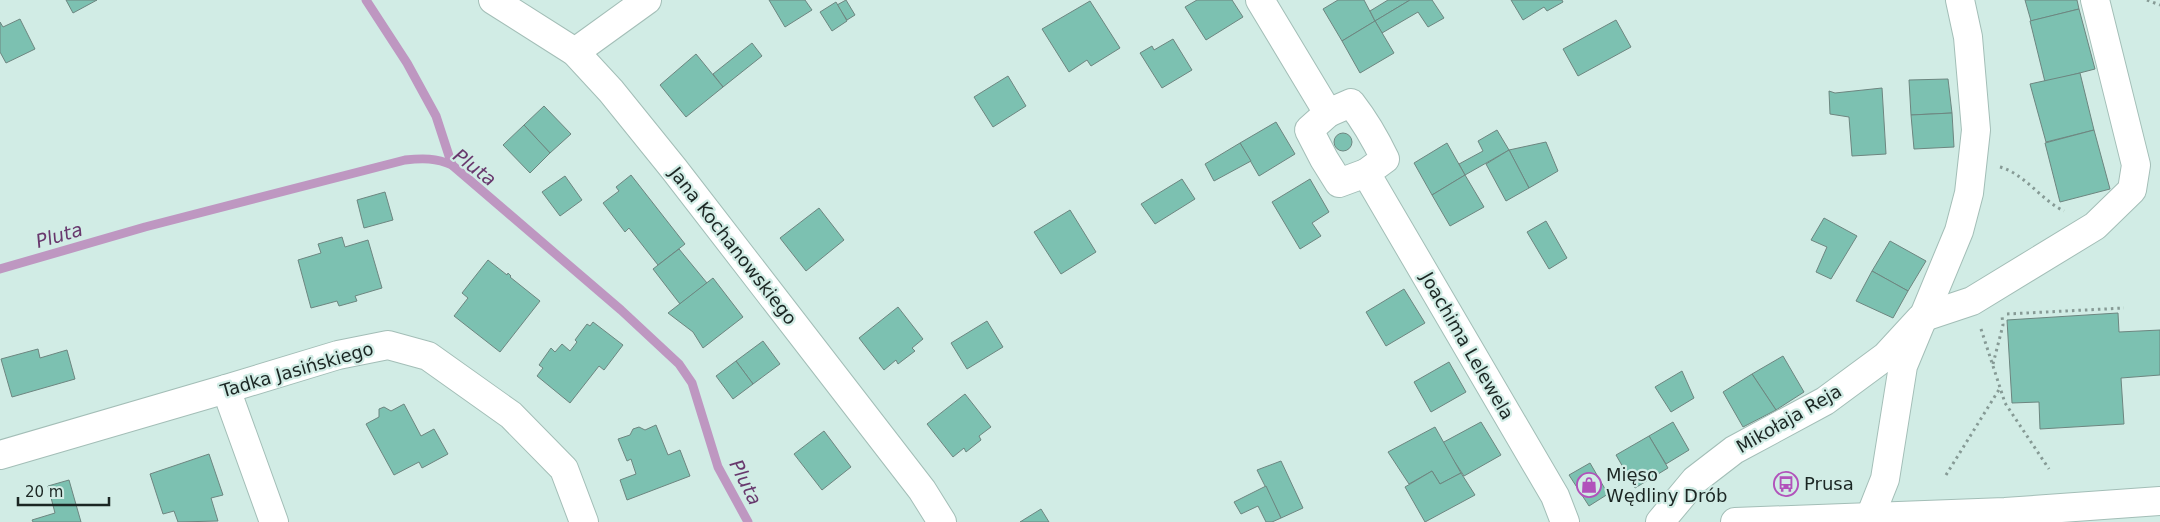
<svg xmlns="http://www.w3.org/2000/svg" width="2160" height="522" font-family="'DejaVu Sans',sans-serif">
<rect width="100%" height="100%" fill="#d1ece5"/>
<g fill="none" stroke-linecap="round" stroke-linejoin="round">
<!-- stream -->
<g stroke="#be97c1" stroke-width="9">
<path d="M366,0L407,63L436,116L452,165"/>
<path d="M0,269L145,227L405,160C423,158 436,158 452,165L621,310L679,364L692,383L718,467L748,522"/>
</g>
</g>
<!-- building -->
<g fill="#7cc1b1" stroke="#6d8680">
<path d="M66,0H97L73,13Z"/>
<path d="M769,0H805L812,10L785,27Z"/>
<path d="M846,0L855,15L847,20L837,5Z"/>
<path d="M1197,0H1232L1243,17L1206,40L1185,7Z"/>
<path d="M1338,0H1364L1375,21L1342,41L1323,9Z"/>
<path d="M1388,0H1410L1375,21L1370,11Z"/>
<path d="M1410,0H1432L1444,18L1428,27L1418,12L1382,33L1375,21Z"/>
<path d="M1511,0H1562L1563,2L1547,11L1544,7L1523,20Z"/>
<path d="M2025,0H2077L2079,9L2031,21Z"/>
<path d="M1090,1L1120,48L1091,66L1087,60L1069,72L1042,29Z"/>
<path d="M836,2L847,21L832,31L820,12Z"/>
<path d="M2079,9L2095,69L2045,82L2030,21Z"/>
<path d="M20,19L35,49L6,63L0,52V22L3,27Z"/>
<path d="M1616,20L1631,47L1578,76L1563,49Z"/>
<path d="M1375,21L1394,53L1360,73L1342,41Z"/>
<path d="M1173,39L1192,70L1162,88L1140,53L1152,46L1154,50Z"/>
<path d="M752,43L762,56L723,87L713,74Z"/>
<path d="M696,54L723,87L686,117L660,85Z"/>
<path d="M2080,73L2094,130L2046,142L2030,84Z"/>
<path d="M1008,76L1026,106L993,127L974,97Z"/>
<path d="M1948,79L1952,113L1911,115L1909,80Z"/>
<path d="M1882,88L1886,154L1852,156L1849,117L1830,114L1829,91L1835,93Z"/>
<path d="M544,106L571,134L550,153L524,125Z"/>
<path d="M1952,113L1954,147L1914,149L1911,115Z"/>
<path d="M1276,122L1295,154L1259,176L1240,143Z"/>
<path d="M524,125L550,153L530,173L503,145Z"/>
<path d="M1497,130L1509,150L1465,175L1459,164L1483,151L1478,141Z"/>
<path d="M2094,130L2110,189L2060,202L2045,143Z"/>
<circle cx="1343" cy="142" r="9"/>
<path d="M1546,142L1558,171L1529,188L1509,150Z"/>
<path d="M1240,143L1251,161L1214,181L1205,164Z"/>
<path d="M1447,143L1465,175L1432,195L1414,163Z"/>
<path d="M1509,150L1529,188L1506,201L1486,164Z"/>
<path d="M631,175L685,244L658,265L629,228L625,232L603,203L619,191L616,187Z"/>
<path d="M1465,175L1484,207L1450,226L1432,195Z"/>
<path d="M565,176L582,200L560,216L542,192Z"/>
<path d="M1182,179L1195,199L1155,224L1141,204Z"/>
<path d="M1310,179L1329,212L1312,223L1321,236L1300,249L1272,202Z"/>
<path d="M385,192L393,220L364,228L357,200Z"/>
<path d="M819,208L844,240L806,271L780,238Z"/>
<path d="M1070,210L1096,252L1061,274L1034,232Z"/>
<path d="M1824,218L1857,236L1831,279L1816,272L1827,247L1811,240Z"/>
<path d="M1546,221L1567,258L1549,269L1527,232Z"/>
<path d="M342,237L345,247L368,240L382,288L355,296L357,301L339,306L337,301L311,308L298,260L321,253L318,244Z"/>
<path d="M1890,241L1926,261L1908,291L1872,271Z"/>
<path d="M679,249L707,283L680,304L653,269Z"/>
<path d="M488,260L507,275L508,273L511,276L510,277L540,301L500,352L454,316L468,298L462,293Z"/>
<path d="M1872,271L1908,291L1893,318L1856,301Z"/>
<path d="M713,278L743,317L703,348L693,332L668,313Z"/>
<path d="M1404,289L1425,323L1386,346L1366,312Z"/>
<path d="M898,307L923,339L912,348L915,351L898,364L896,360L884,370L859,338Z"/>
<path d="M2118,313L2119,332L2160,330V375L2121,378L2124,424L2040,429L2039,402L2012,403L2007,320Z"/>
<path d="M987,321L1003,347L967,369L951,343Z"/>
<path d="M593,322L623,345L604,370L599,366L570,403L537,376L543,368L539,365L551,348L555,352L562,344L570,351L577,342L575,340L587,324L590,326Z"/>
<path d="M763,341L780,364L753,384L736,361Z"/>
<path d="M38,349L40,358L67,350L75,379L12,397L1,359Z"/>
<path d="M1783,356L1804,392L1776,410L1752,374Z"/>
<path d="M736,361L753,384L733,399L716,376Z"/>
<path d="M1449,362L1466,392L1431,412L1414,382Z"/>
<path d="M1682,371L1694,398L1671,412L1655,387Z"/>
<path d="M1752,374L1776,410L1743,427L1723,392Z"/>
<path d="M965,394L991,427L979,436L981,440L966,452L964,448L953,457L927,424Z"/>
<path d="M404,404L421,436L434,429L448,454L422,468L419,462L394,475L366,424L379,417V409L384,407L391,411Z"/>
<path d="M1481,422L1501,455L1464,476L1442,443Z"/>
<path d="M1673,422L1689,450L1666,464L1649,436Z"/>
<path d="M656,425L668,455L680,450L690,476L627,500L620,480L636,474L631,459L627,461L618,439L630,435L633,429L639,427L645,430Z"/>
<path d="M1435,427L1461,473L1440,484L1432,471L1409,484L1388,452Z"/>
<path d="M824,431L851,467L822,490L794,454Z"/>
<path d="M1649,436L1668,468L1635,488L1616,455Z"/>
<path d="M209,454L223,495L211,498L218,521L178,522L174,511L163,514L150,474Z"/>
<path d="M1281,461L1303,508L1281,518L1257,470Z"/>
<path d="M1590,463L1608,494L1589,506L1569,475Z"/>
<path d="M1432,471L1440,484L1461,473L1475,495L1425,522L1405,487Z"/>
<path d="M69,480L81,522H33L32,520L55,513L48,486Z"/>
<path d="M1266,486L1281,518L1272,522H1266L1258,506L1241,514L1234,502Z"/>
<path d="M1041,509L1049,522H1020Z"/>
</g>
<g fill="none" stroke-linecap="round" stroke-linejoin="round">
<defs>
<g id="street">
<path d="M493,0L575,52L611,91L674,169L922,490L942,522"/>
<path d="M1260,0L1328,113L1351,103C1365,121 1375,138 1385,159L1366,173L1555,496L1565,522"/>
<path d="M575,52L647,0"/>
<path d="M1328,113L1309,130L1324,159L1339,183L1366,173"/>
<path d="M226,389L274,522"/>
<path d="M0,455L226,389L338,355L388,345L428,356L511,415L564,469L584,522"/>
<path d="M1660,522L1695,480L1734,450L1825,401L1886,356L1921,318L1972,301L2095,226L2132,190L2136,165L2095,0"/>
<path d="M1868,522L1885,479L1903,366L1959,231L1969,193L1976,130L1968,37L1960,0"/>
</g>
<path id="secondary" d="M1735,522L2005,512L2160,501"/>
</defs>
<!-- street casing -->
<use href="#street" stroke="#a3beb7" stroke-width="30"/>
<!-- secondary casing -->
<use href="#secondary" stroke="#a3beb7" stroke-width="30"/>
<!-- path -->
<g stroke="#869a95" stroke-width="3" stroke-dasharray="2.5 4" stroke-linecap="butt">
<path d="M2147,0L2160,5"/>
<path d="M2000,167C2025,174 2041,200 2064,211"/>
<path d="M2007,314L2124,308"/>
<path d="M1981,329L2005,403L2049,469"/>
<path d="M1993,364L2003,325L2002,316"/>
<path d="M1946,475L2000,388"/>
</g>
<!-- street -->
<use href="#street" stroke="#fff" stroke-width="28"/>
<!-- secondary -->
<use href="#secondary" stroke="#fff" stroke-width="28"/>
</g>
<!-- icons -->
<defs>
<symbol id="bus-ring" viewBox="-11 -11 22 22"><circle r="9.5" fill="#d1ece5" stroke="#b152bb" stroke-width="1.5"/><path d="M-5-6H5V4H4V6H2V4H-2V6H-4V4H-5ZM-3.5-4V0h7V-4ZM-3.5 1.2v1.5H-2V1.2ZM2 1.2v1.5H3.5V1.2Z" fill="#b152bb"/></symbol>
<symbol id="shop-ring" viewBox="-11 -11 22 22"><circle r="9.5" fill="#d1ece5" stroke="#b152bb" stroke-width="1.5"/><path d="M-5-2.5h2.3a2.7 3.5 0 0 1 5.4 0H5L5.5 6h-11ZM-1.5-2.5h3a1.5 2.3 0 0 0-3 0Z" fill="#b152bb"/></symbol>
</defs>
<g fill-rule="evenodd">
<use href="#bus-ring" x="1772" y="470" width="28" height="28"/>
<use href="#shop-ring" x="1575" y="471" width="28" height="28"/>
</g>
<g text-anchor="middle" stroke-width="4.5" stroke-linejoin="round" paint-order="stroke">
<!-- street labels -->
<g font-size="18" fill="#1b2623" stroke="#d1ece5">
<text transform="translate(733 246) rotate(52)" y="6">Jana Kochanowskiego</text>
<text transform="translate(1467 346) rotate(60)" y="6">Joachima Lelewela</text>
<text transform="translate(297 370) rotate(-16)" y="6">Tadka Jasińskiego</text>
<text transform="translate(1789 419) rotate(-30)" y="6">Mikołaja Reja</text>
</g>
<!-- poi labels -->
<g font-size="18" fill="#1b2623" stroke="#d1ece5" text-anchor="start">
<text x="1606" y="481">Mięso<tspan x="1606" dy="21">Wędliny Drób</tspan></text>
<text x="1804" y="490">Prusa</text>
</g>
<!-- water labels -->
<g font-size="19" font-style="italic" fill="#68386d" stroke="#d1ece5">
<text transform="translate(475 167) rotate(37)" y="7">Pluta</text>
<text transform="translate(59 235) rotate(-16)" y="7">Pluta</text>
<text transform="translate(746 482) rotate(63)" y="7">Pluta</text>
</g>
</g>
<!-- scale -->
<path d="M18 497v8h91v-8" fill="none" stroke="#1b2623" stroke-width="2.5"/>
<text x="25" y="497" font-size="15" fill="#1b2623" stroke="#d1ece5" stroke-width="4" paint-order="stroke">20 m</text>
</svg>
